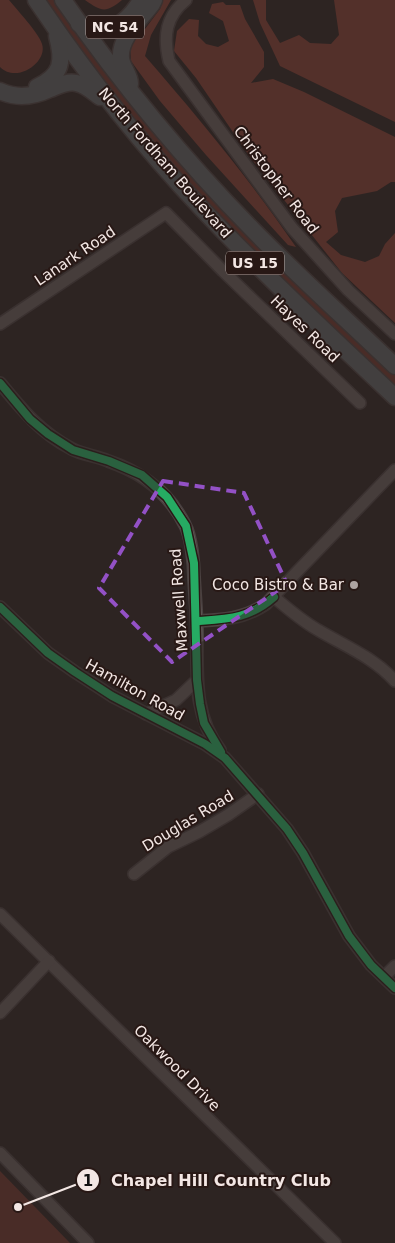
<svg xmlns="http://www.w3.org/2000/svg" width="395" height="1243" font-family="'DejaVu Sans',sans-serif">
<rect width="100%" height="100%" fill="#2e2423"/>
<!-- green -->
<g fill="#6b362d">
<path d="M42,0H56L94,54L395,374V389L259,259L154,146Z"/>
<path d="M0,1171L70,1243H0Z"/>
</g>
<!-- forest -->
<g fill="#823e33">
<path d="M0,0H9C17,10 39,33 42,44C48,62 17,84 0,67Z"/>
<path d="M85,0H122C106,13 102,12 85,0Z"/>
<path d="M163,0H171L151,35L145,56C198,117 250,180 296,247L288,245L206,155L160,101L131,61L130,46L134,38L145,29L160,9Z"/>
<path d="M253,0H266V20L280,43L299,35L310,43L331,44L339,35L334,0H395V122L280,66L260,23Z"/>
<path d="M223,2L226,5H240L245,19L264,52V67L251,83L273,79L304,92L395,137V182H391L377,191L342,198L335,211L338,232L326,242L341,255L365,262L379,256L385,244L395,233V323L342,273L250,157L196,78L174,51L177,31L189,19L199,20L198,36L206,44L218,47L229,41L223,21L209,13L212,4Z"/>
</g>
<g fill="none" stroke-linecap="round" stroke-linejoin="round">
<defs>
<g id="minor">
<path d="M186,0C166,16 163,36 169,61L292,228L348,290L395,334"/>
<path d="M0,324L166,213L223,271L360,403"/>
<path d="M0,383C22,410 41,433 72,449C83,455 97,456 108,461C141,472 169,493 185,525C191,536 194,563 194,577C195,597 197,617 197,637C197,678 194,716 220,750"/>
<path d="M274,597C288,609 302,621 318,630C345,646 373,657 395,681"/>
<path d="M0,607L48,653L75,672L112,696L205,744L225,758L287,829L303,853L349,936L371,965L395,988"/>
<path d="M197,621C222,620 244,619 266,604L395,470"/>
<path d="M146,714L176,700L197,680"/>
<path d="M134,874L168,847L199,832L228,815L258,794"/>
<path d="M0,914L335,1243"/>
<path d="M384,977L395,966"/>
<path d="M0,1013L49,961"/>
<path d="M0,1153L88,1243"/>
</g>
<g id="highway">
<path d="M36,0C86,74 141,145 203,210C265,275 330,336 395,397"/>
<path d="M63,0C120,82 183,159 253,230C299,277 348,321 395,366"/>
<path d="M79,24C106,37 125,26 140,2"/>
<path d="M130,84C130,74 122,68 121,58C119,38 141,19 152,4L154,0"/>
<path d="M37,87C62,75 64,62 57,36"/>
<path d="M0,91C17,99 33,97 50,89C58,86 67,81 76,83C85,84 93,92 100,97"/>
</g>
</defs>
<!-- minor casing -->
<use href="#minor" stroke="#4a4140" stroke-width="14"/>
<!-- highway casing -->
<use href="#highway" stroke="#4a4140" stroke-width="19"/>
<!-- minor -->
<use href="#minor" stroke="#645b5a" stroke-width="11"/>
<!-- highway -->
<use href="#highway" stroke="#5c6062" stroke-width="16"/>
<defs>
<g id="cycleway">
<path d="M0,383L30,419L48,434L73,450L109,461L142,475L167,497L186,526L194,563L197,680L200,704L204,723L221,752"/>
<path d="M0,607L48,653L75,672L112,696L205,744L225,758L287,829L303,853L349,936L371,965L395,988"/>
<path d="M197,621C228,619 249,619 274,597"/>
</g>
</defs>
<!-- cycleway casing -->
<use href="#cycleway" stroke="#281815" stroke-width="11"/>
<!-- cycleway -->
<use href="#cycleway" stroke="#26ab63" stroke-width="8"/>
</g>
<!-- marked area -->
<path d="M0 0H395V1243H0ZM163,481L244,493L287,584L172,662L99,588Z" fill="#2e2423" fill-opacity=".55" fill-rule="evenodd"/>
<path fill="none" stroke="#9351c6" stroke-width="4" stroke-dasharray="10 6" stroke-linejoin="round" d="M163,481L244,493L287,584L172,662L99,588Z"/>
<!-- markers -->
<circle fill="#aea3a0" stroke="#281815" stroke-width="2" cx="354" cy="585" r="5"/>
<g text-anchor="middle" stroke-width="4" stroke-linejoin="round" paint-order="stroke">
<!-- shield labels -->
<g fill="#281815" stroke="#b6a9a6" stroke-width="1">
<rect x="86" y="15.5" width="58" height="23" rx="4"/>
<rect x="226" y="251.5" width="58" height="23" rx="4"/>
</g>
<g font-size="14" font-weight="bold" fill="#f3e7e4">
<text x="115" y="32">NC 54</text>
<text x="255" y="268">US 15</text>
</g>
<!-- street labels -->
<g font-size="15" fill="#f3e7e4" stroke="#281815">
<text transform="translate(165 163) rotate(49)" y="5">North Fordham Boulevard</text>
<text transform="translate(276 180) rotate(53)" y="5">Christopher Road</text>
<text transform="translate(75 256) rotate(-34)" y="5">Lanark Road</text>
<text transform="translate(305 329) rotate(44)" y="5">Hayes Road</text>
<text transform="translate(179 600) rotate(-94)" y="5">Maxwell Road</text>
<text transform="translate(135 690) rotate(29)" y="5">Hamilton Road</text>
<text transform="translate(188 821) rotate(-31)" y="5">Douglas Road</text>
<text transform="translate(177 1068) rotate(45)" y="5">Oakwood Drive</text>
</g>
<!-- poi labels -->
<g font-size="15" fill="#f3e7e4" stroke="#281815" text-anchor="end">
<text x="344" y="590">Coco Bistro &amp; Bar</text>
</g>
</g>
<!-- callouts -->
<path fill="none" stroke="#f3e7e4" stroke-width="2" d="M18 1207L88 1180"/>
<g fill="#f3e7e4" stroke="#281815" stroke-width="2">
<circle cx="18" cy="1207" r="5"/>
<circle cx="88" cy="1180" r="12"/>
</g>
<g font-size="15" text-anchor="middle" font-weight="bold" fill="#111">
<text x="88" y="1186">1</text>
</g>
<g font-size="16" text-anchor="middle" font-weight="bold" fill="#f3e7e4" stroke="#281815" stroke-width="4" stroke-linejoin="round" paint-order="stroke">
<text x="221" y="1186">Chapel Hill Country Club</text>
</g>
</svg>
